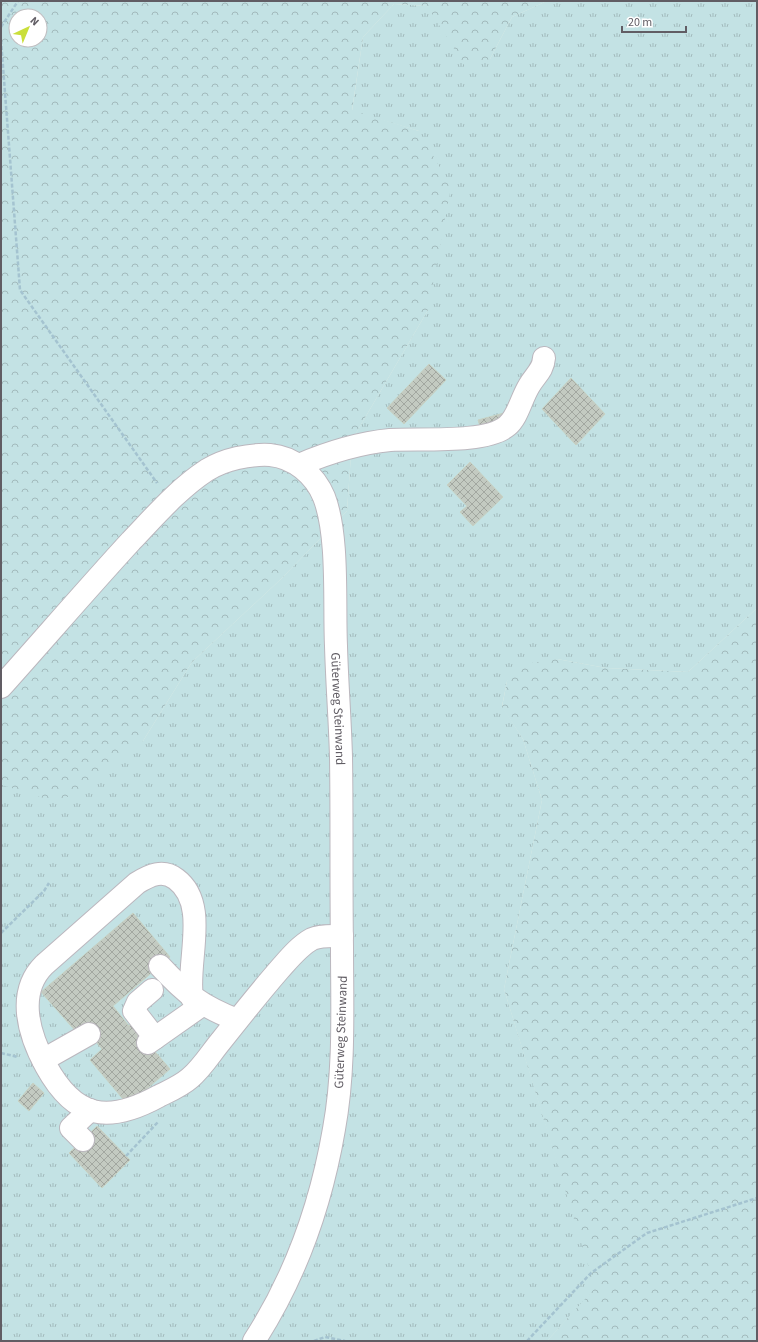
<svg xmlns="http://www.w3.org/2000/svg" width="758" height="1342" font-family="'Source Sans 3',sans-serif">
<defs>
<pattern id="grass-tufts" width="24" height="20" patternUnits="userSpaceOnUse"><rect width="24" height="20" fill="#c3e2e4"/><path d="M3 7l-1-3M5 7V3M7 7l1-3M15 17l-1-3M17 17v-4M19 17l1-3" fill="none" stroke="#a2babc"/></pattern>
<pattern id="forest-crowns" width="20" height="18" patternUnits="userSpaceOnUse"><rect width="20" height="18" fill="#c3e2e4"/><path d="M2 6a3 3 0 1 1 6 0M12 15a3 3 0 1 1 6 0" fill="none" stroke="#a2babc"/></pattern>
<pattern id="building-cross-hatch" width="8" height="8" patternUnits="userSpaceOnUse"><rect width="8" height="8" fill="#c3cac1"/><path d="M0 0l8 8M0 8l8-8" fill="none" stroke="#a2a7a0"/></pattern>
</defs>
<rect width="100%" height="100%" fill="#e6eee5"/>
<!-- grass -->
<path fill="url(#grass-tufts)" d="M547,1H757V608L688,672L606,668L557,659L507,681L502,706L523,739L542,800L504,989L596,1288L547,1341H1V783L3,785L143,741L192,662L281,579L347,511L352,440L428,310L419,131L352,111L363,37L394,4L427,6L490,59L512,17Z"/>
<!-- forest -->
<g fill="url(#forest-crowns)" fill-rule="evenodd">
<path d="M1,1H547L512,17L490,59L465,66L427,6L394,4L363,37L352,110L419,131L451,187L428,310L352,440L347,511L281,579L192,662L143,741L59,803L2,785L1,783ZM16,16H40V40H16Z"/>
<path d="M757,608V1341H547L595,1288L504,989L542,800L523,739L502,707L507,681L525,664L557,659L606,668L688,672Z"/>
</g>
<!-- building -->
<g fill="url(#building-cross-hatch)" stroke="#c7d2c3">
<path d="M429,364L446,380L404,424L387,408Z"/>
<path d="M571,378L605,414L576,445L542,409Z"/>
<path d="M504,413L507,421L481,429L478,420Z"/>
<path d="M470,462L503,497L473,526L460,512L467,506L447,485Z"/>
<path d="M133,913L170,957L113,1006L129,1026L131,1024L170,1069L128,1105L90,1060L102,1049L86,1030L79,1035L41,992Z"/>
<path d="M33,1083L44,1093L29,1111L18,1101Z"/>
<path d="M97,1126L130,1160L102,1188L69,1153Z"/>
</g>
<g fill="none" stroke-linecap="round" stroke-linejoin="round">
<defs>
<g id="minor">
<path d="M299,465C327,453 360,443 390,440C419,438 486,444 507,426C518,417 521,399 529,386C535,375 543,371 544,358"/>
<path id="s1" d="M1,687C44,639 87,589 131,541C155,516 178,489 207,470C225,459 249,454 270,455C294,457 315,475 324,497C339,536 334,604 336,646C337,683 340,720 341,757C342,820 341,884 342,947C342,1007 345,1069 334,1129C321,1205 296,1276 254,1341"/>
<path d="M160,966C186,994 201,1006 237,1020"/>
<path d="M152,990L138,1002L134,1011L155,1038"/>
<path d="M192,998C186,962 210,904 176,879C163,869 150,875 137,883L44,965C16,993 29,1035 46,1066C75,1119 108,1124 159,1096C169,1091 181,1086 190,1078C202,1068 211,1053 221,1041C240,1017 259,993 279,970C288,960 299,946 312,939C321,935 332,936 342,936"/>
<path d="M148,1043L202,1005"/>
<path d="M43,1060L89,1034"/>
<path d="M83,1140L71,1128L90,1110"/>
</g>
</defs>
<!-- minor casing -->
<use href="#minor" stroke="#bbb7be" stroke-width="24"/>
<!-- path -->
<g stroke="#a4c3d0" stroke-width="2.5" stroke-dasharray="4 2" stroke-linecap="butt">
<path d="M1,27L18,1"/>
<path d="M1,40L20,290L157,483"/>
<path d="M1,933L44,891L49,883"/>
<path d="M1,1053L18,1057"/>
<path d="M126,1156L158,1122"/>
<path d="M314,1341L325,1337L345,1341"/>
<path d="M527,1341L591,1273L647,1233L757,1198"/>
</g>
<!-- minor -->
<use href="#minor" stroke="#fff" stroke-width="22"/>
</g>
<g text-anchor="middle" stroke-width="3" stroke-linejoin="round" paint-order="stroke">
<!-- street labels -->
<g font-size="13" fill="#615d64" stroke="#fff">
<text dy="5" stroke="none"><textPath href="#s1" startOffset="650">Güterweg Steinwand</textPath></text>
<text transform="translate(340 1032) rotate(-88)" y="5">Güterweg Steinwand</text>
</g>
</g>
<!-- border -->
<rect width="758" height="1342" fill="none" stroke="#615d64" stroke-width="4"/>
<!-- north arrow -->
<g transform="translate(28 28) rotate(44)"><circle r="19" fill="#ffffff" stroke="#c0bec1"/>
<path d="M0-3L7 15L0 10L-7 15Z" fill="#cadf3a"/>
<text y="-6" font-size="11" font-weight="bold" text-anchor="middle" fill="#615d64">N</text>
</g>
<!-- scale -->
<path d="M622 26v6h64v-6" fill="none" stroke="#615d64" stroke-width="2"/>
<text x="628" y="26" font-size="12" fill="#615d64" stroke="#ffffff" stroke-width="3" paint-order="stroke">20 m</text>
</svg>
